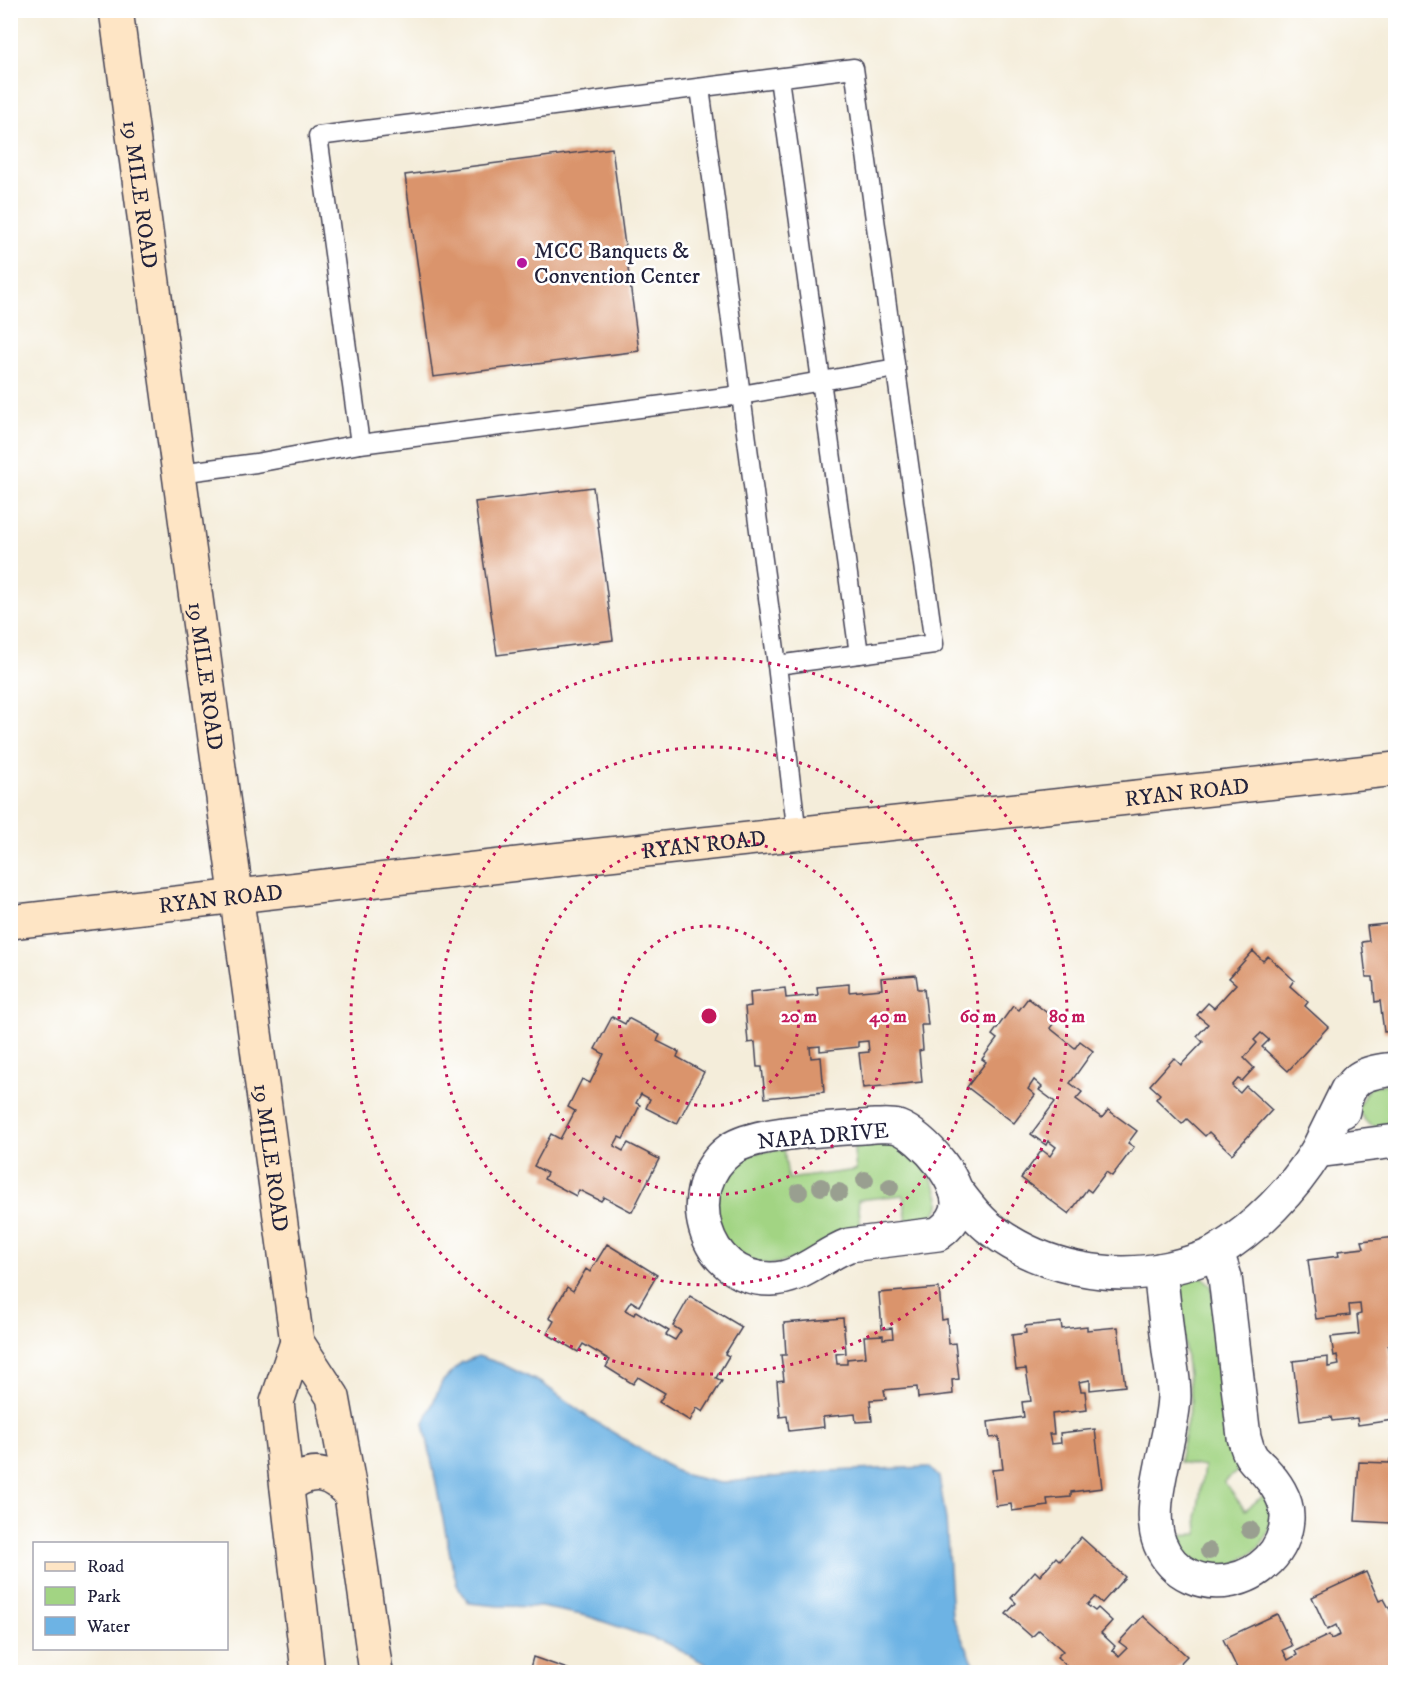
<svg xmlns="http://www.w3.org/2000/svg" width="1406" height="1683" font-family="'IM FELL DW Pica',serif">
<rect width="100%" height="100%" fill="#fff"/>
<filter id="ink" filterUnits="userSpaceOnUse"><feTurbulence type="fractalNoise" baseFrequency=".0167" numOctaves="2"/><feDisplacementMap in="SourceGraphic" scale="12" xChannelSelector="R" yChannelSelector="G"/><feConvolveMatrix kernelMatrix="1 2 1 2 8 2 1 2 1" color-interpolation-filters="sRGB"/></filter>
<filter id="wash" filterUnits="userSpaceOnUse"><feTurbulence type="fractalNoise" baseFrequency=".008" numOctaves="4" result="noise"/><feDisplacementMap in="SourceGraphic" scale="24" xChannelSelector="R" yChannelSelector="G"/><feGaussianBlur stdDeviation="1.35" result="paint"/><feColorMatrix in="noise" values="0 0 0 0 0 0 0 0 0 0 0 0 0 0 0 0 0 1.4 0 .05"/><feComposite in="paint" operator="in"/></filter>
<g filter="url(#wash)">
<rect width="100%" height="100%" fill="#f4edda"/>
<!-- green -->
<g fill="#a2d483" stroke="#627b5f" stroke-width="1.5">
<path d="M1395,1083V1126C1374,1128 1368,1130 1357,1108L1370,1086Z"/>
<path d="M853,1141C868,1141 889,1138 903,1146C915,1152 921,1162 928,1173C946,1202 945,1219 907,1222L903,1195L858,1200L861,1227C835,1239 799,1263 771,1264C753,1264 730,1253 722,1235C719,1230 716,1200 717,1194C718,1186 733,1164 740,1160C753,1151 769,1151 784,1149L788,1179L856,1170Z"/>
<path d="M1193,1275L1203,1277L1211,1286L1243,1467L1224,1482L1245,1510L1265,1495L1270,1512L1269,1530L1260,1547L1234,1565L1208,1568L1181,1553L1170,1535L1198,1534L1197,1514L1204,1467L1179,1462L1191,1401L1178,1290L1182,1280Z"/>
</g>
<!-- water -->
<path fill="#6db3e4" stroke="#486a90" stroke-width="1.5" d="M478,1356L502,1364L543,1384L591,1419L681,1474L720,1483L829,1471L929,1467L939,1477L946,1520L952,1617L978,1672H721L666,1643L587,1616L541,1607L498,1606L469,1603L457,1585L451,1560L424,1423L442,1382L461,1363Z"/>
<g id="blocks">
<!-- building -->
<g fill="#da946c">
<path d="M612,148L639,351L433,377L405,175Z"/>
<path d="M593,487L613,640L497,655L475,502Z"/>
<path d="M1396,923V1031L1384,1032L1380,1001L1375,1002L1373,977H1366L1362,942L1369,941L1367,926Z"/>
<path d="M1253,951L1263,961L1268,956L1294,980L1290,986L1308,1002L1305,1006L1328,1027L1288,1071L1262,1047L1269,1040L1261,1033L1254,1040L1257,1043L1244,1058L1254,1068L1242,1081L1238,1079L1232,1086L1240,1093L1246,1086L1272,1110L1232,1154L1209,1132L1205,1136L1187,1119L1182,1124L1156,1099L1160,1094L1150,1085L1174,1058L1181,1065L1203,1042L1197,1036L1208,1024L1197,1015L1208,1003L1214,1008L1236,984L1229,978Z"/>
<path d="M916,975L918,989H924L928,1025H921L923,1050L919,1051L922,1082L863,1088L859,1053L869,1052L868,1041L858,1042V1047L820,1051V1046L810,1047L811,1058L821,1057L824,1092L765,1098L762,1067H757L755,1042L748,1043L745,1007L751,1006L750,992L785,988L786,998L818,995L817,987L849,984V992L882,989L881,978Z"/>
<path d="M1028,998L1056,1020L1050,1028L1075,1048L1080,1041L1093,1051L1070,1083L1082,1092L1076,1099L1102,1118L1108,1110L1137,1131L1128,1143L1134,1147L1112,1176L1106,1172L1091,1192L1087,1189L1069,1214L1021,1178L1042,1150L1050,1156L1056,1147L1048,1141L1046,1145L1031,1134L1055,1102L1039,1090L1042,1087L1034,1080L1028,1089L1035,1095L1014,1123L967,1087L986,1062L982,1059L997,1039L992,1035L1013,1006L1019,1010Z"/>
<path d="M612,1017L625,1024L628,1018L660,1035L657,1041L679,1052L677,1057L704,1072L677,1124L646,1108L650,1099L641,1094L636,1103L640,1105L632,1122L623,1139L619,1137L614,1146L623,1151L628,1143L659,1159L632,1212L604,1197L601,1201L579,1190L576,1196L544,1179L547,1173L534,1166L551,1134L560,1139L575,1111L568,1107L582,1079L590,1083L604,1054L595,1049Z"/>
<path d="M1396,1237V1345L1388,1346L1392,1377H1396V1413L1392,1414L1393,1420L1358,1425L1357,1418L1332,1421L1331,1417L1300,1421L1293,1361L1328,1357V1367L1339,1365L1337,1355L1334,1356L1331,1337L1359,1334L1357,1315L1361,1314L1360,1304L1349,1305L1350,1315L1316,1319L1308,1260L1339,1256L1338,1251L1364,1248L1362,1241Z"/>
<path d="M607,1244L657,1275L639,1306L631,1301L625,1310L634,1315L636,1311L652,1321L669,1331L666,1335L675,1340L681,1331L673,1326L690,1296L742,1327L725,1354L729,1356L716,1378L722,1381L703,1412L697,1408L690,1421L659,1402L665,1393L638,1377L633,1384L606,1367L610,1360L583,1344L578,1352L547,1334L554,1321L549,1318L567,1287L573,1291L586,1269L590,1272Z"/>
<path d="M939,1288L942,1320L947,1319L949,1344L955,1343L959,1379L952,1380L953,1394L918,1398L917,1387L884,1390L886,1399L870,1400L872,1421L856,1422L855,1414L823,1417L824,1427L789,1431L787,1416L780,1417L777,1381L784,1380L781,1355H786L784,1323L843,1318L846,1353L836,1354L837,1364H847V1359L866,1357L864,1336L883,1335V1339L893,1338L892,1328L882,1329L879,1293Z"/>
<path d="M1061,1322L1062,1329L1087,1326V1330L1118,1327L1125,1386L1090,1390V1380L1079,1382L1081,1391H1085L1087,1410L1052,1414L1054,1434H1049L1051,1444L1061,1443L1060,1433L1095,1429L1102,1488L1071,1492V1497L1047,1499L1048,1506L1012,1511L1011,1504L996,1506L992,1470L1003,1469L999,1437L990,1438L988,1422L1024,1417L1022,1402L1031,1401L1026,1369L1016,1370L1012,1335L1026,1333L1025,1326Z"/>
<path d="M1390,1459H1396V1514H1391V1523L1355,1521L1359,1462L1390,1463Z"/>
<path d="M1081,1537L1125,1577L1102,1603L1095,1597L1087,1605L1095,1611L1098,1608L1112,1621L1101,1633L1115,1646L1112,1650L1119,1656L1127,1648L1119,1642L1143,1616L1187,1656L1172,1672H1065L1069,1668L1057,1657L1063,1651L1039,1630L1032,1637L1006,1614L1016,1603L1011,1598L1035,1571L1040,1576L1056,1557L1060,1561Z"/>
<path d="M1366,1572L1379,1601L1384,1599L1396,1621V1672H1233L1232,1670L1237,1668L1223,1639L1277,1614L1292,1646L1283,1650L1288,1660L1297,1655L1295,1651L1329,1635L1331,1639L1340,1635L1336,1625L1327,1630L1312,1597Z"/>
<path d="M533,1657L576,1672H524L525,1670L529,1672Z"/>
</g>
</g>
</g>
<g filter="url(#ink)">
<use href="#blocks" fill-opacity="0" stroke="#424053" stroke-width="1.5"/>
<g fill="none" stroke-linecap="round" stroke-linejoin="round">
<defs>
<g id="service">
<path d="M779,78L859,654"/>
<path d="M700,88L777,665"/>
<path d="M360,444L741,395L896,368"/>
<path d="M179,473L256,463L360,444L318,136L854,68L934,644L777,665L797,835"/>
</g>
<g id="minor">
<path d="M1347,1090L1317,1151L1396,1141"/>
<path d="M1343,1111C1348,1077 1363,1072 1396,1069"/>
<path d="M875,1126C882,1126 891,1125 898,1127C922,1136 968,1186 956,1213C953,1222 945,1229 938,1234L849,1245C822,1255 801,1279 771,1279C703,1280 678,1187 731,1149C756,1131 841,1129 875,1126Z"/>
<path d="M955,1189C966,1203 977,1219 992,1230C1042,1268 1109,1281 1170,1268C1186,1264 1204,1260 1218,1251C1257,1227 1293,1190 1317,1151"/>
<path d="M1160,1270C1163,1297 1166,1324 1169,1351C1171,1366 1174,1381 1174,1396C1173,1439 1144,1505 1160,1544C1186,1607 1282,1586 1287,1519C1288,1499 1275,1482 1262,1468C1258,1464 1252,1459 1250,1454C1247,1449 1246,1443 1244,1437L1225,1277L1217,1252"/>
</g>
<g id="secondary">
<path id="s1" d="M116,10L297,1342L333,1397L351,1495L376,1672"/>
<path id="s2" d="M10,922L544,861L1396,769"/>
<path d="M297,1342L277,1402L308,1672"/>
<path d="M287,1487C312,1467 331,1472 351,1495"/>
</g>
</defs>
<!-- service casing -->
<use href="#service" stroke="#424053" stroke-width="21"/>
<!-- minor casing -->
<use href="#minor" stroke="#424053" stroke-width="36"/>
<!-- secondary casing -->
<use href="#secondary" stroke="#424053" stroke-width="36"/>
<!-- service -->
<use href="#service" stroke="#fff" stroke-width="18"/>
<!-- minor -->
<use href="#minor" stroke="#fff" stroke-width="33"/>
<!-- secondary -->
<use href="#secondary" stroke="#fee5c5" stroke-width="33"/>
</g>
<!-- trees -->
<g fill="#999f90">
<circle cx="865" cy="1180" r="9"/>
<circle cx="821" cy="1187" r="9"/>
<circle cx="890" cy="1187" r="9"/>
<circle cx="799" cy="1192" r="9"/>
<circle cx="839" cy="1192" r="9"/>
<circle cx="1250" cy="1530" r="9"/>
<circle cx="1209" cy="1551" r="9"/>
</g>
</g>
<!-- distance rings -->
<g fill="none" stroke="#c2185b" stroke-width="3" stroke-dasharray="3 6">
<circle cx="709" cy="1016" r="90"/>
<circle cx="709" cy="1016" r="179"/>
<circle cx="709" cy="1016" r="269"/>
<circle cx="709" cy="1016" r="358"/>
</g>
<!-- markers -->
<circle fill="#b5179e" stroke="#fff" stroke-width="2" cx="522" cy="263" r="6"/>
<g text-anchor="middle" stroke-width="5" stroke-linejoin="round" paint-order="stroke">
<!-- street labels -->
<g font-size="22" fill="#22223b" stroke="#fff">
<text dy="8" stroke="none"><textPath href="#s1" startOffset="186">19 MILE ROAD</textPath></text>
<text dy="8" stroke="none"><textPath href="#s1" startOffset="672">19 MILE ROAD</textPath></text>
<text dy="8" stroke="none"><textPath href="#s2" startOffset="1184">RYAN ROAD</textPath></text>
<text dy="8" stroke="none"><textPath href="#s2" startOffset="698">RYAN ROAD</textPath></text>
<text dy="8" stroke="none"><textPath href="#s2" startOffset="212">RYAN ROAD</textPath></text>
<text transform="translate(823 1135) rotate(-5)" y="8">NAPA DRIVE</text>
<text dy="8" stroke="none"><textPath href="#s1" startOffset="1158">19 MILE ROAD</textPath></text>
</g>
<!-- poi labels -->
<g font-size="22" fill="#22223b" stroke="#fff" text-anchor="start">
<text x="534" y="258">MCC Banquets &amp;<tspan x="534" dy="25">Convention Center</tspan></text>
</g>
</g>
<circle cx="709" cy="1016" r="9" fill="#c2185b" stroke="#fff" stroke-width="3"/>
<g font-size="18" text-anchor="middle" font-weight="bold" fill="#c2185b" stroke="#fff" stroke-width="5" stroke-linejoin="round" paint-order="stroke">
<text x="799" y="1022">20 m</text>
<text x="888" y="1022">40 m</text>
<text x="978" y="1022">60 m</text>
<text x="1067" y="1022">80 m</text>
</g>
<!-- margin -->
<rect width="1406" height="1683" fill="none" stroke="#fff" stroke-width="36"/>
<!-- legend -->
<rect x="33" y="1542" width="195" height="108" fill="#ffffff" stroke="#a7a7b1" stroke-width="1.5"/>
<rect x="45" y="1562" width="30" height="9" fill="#fee5c5" stroke="#a7a7b1" stroke-width="1.5"/>
<text x="87" y="1572" font-size="18" fill="#22223b">Road</text>
<rect x="45" y="1587" width="30" height="18" fill="#a2d483" stroke="#a7a7b1" stroke-width="1.5"/>
<text x="87" y="1602" font-size="18" fill="#22223b">Park</text>
<rect x="45" y="1617" width="30" height="18" fill="#6db3e4" stroke="#a7a7b1" stroke-width="1.5"/>
<text x="87" y="1632" font-size="18" fill="#22223b">Water</text>
</svg>
